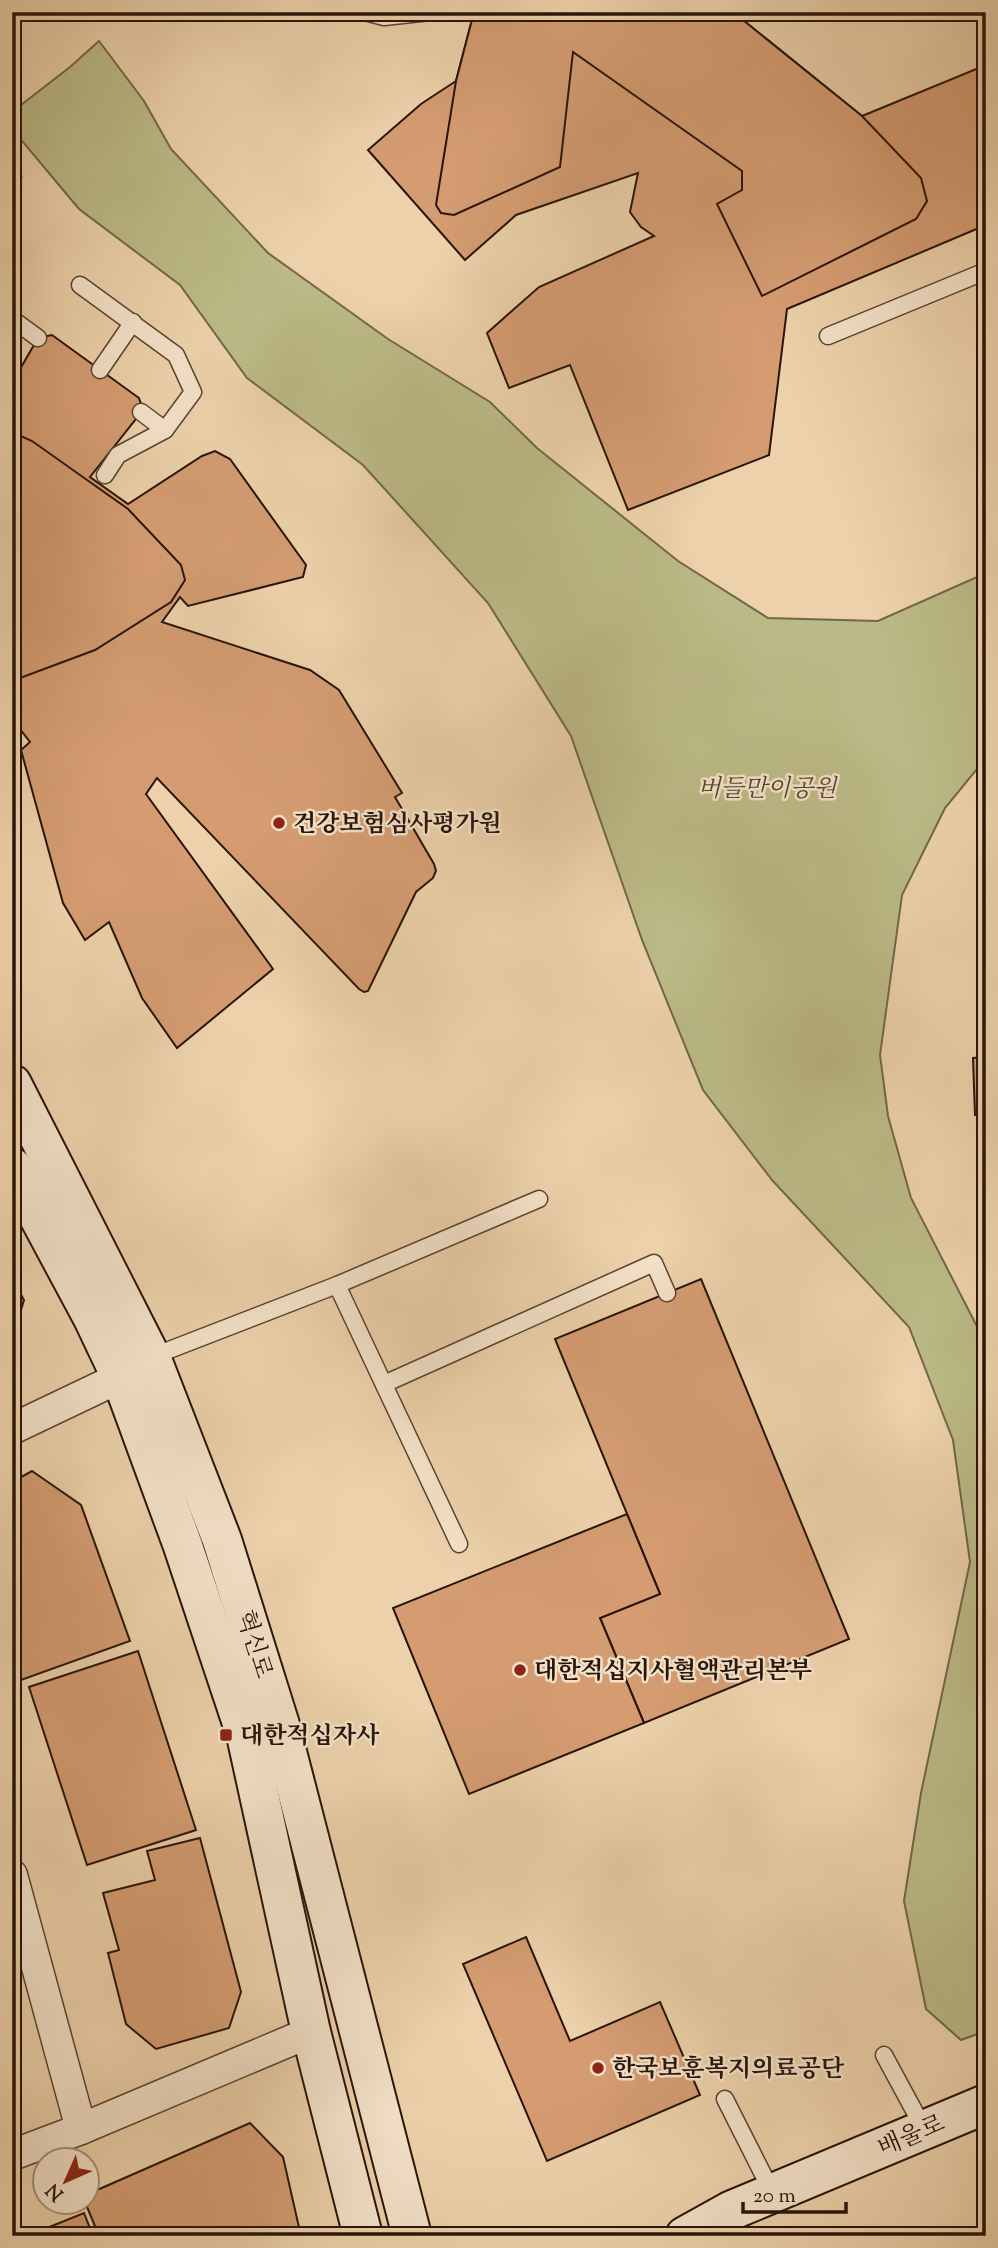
<svg xmlns="http://www.w3.org/2000/svg" width="998" height="2248" font-family="'Sorts Mill Goudy','Noto Serif KR',serif">
<rect width="100%" height="100%" fill="#ecd1aa"/>
<filter id="stains"><feTurbulence type="fractalNoise" baseFrequency=".00286" numOctaves="4"/><feColorMatrix values="0 0 0 0 .2 0 0 0 0 .09 0 0 0 0 .02 0 0 0 .5 -.17"/></filter>
<radialGradient id="worn" r=".72"><stop offset=".6" stop-color="#630" stop-opacity="0"/><stop offset="1" stop-color="#630" stop-opacity=".3"/></radialGradient>
<!-- green -->
<path fill="#bbba86" stroke="#726748" stroke-width="2" d="M99,41L144,101L171,149L268,253L388,339L490,402L537,448L678,561L768,618L878,621L986,573V758L945,808L902,895L880,1055L888,1116L911,1198L986,1344V2031L961,2040L926,2009L904,1901L921,1793L970,1562L953,1440L909,1327L772,1180L703,1090L642,940L571,736L488,603L363,465L247,378L180,285L79,209L12,129V112L70,67Z"/>
<!-- building -->
<g fill="#d59c72" stroke="#28140b" stroke-width="2">
<path d="M474,12H733L862,116L986,65V225L787,309L769,455L628,510L570,365L509,388L487,333L539,287L654,236L641,227L630,212L638,173L516,215L465,260L368,150L421,104L456,81Z"/>
<path d="M474,12H733L862,116L921,178L927,201L916,219L762,296L717,204L742,190V171L573,52L560,167L454,215L441,213L436,205L456,81Z"/>
<path d="M52,335L139,398L143,410L90,477L128,504L202,456L215,451L230,459L306,565L303,577L188,606L180,597L162,622L310,670L339,690L402,793L395,797L434,864L436,871L433,878L416,892L368,991L364,992L359,989L157,778L146,794L273,969L177,1048L142,998L109,922L85,940L63,903L21,750L30,742L12,719V383L38,338Z"/>
<path d="M12,432L32,441L128,509L181,565L185,580L171,602L95,650L12,681Z"/>
<path d="M986,1057V1115H975L973,1058Z"/>
<path d="M12,1278L24,1300L12,1339Z"/>
<path d="M701,1279L849,1639L644,1723L600,1618L660,1594L555,1339Z"/>
<path d="M32,1471L81,1505L130,1641L21,1680L12,1656V1482Z"/>
<path d="M627,1514L660,1594L600,1618L644,1723L469,1794L393,1608Z"/>
<path d="M138,1651L196,1830L87,1865L29,1687Z"/>
<path d="M200,1838L241,1992L229,2028L156,2049L126,2024L108,1953L119,1950L103,1893L155,1880L147,1851Z"/>
<path d="M526,1937L570,2041L660,2002L700,2095L547,2161L463,1964Z"/>
<path d="M12,2026L21,2064L12,2079Z"/>
<path d="M250,2123L283,2157L301,2236H99L85,2202H88V2194Z"/>
<path d="M84,2213L93,2236H27Z"/>
</g>
<g fill="none" stroke-linecap="round" stroke-linejoin="round">
<defs>
<g id="lane">
<path d="M365,12L384,17L430,12"/>
<path d="M12,178L13,177"/>
<path d="M80,285L176,355L193,392L165,430L118,455L105,475"/>
<path d="M12,319L38,338"/>
<path d="M828,336L986,271"/>
<path d="M100,370L133,322"/>
<path d="M141,412L165,430"/>
<path d="M337,1285L459,1544"/>
<path d="M151,1357L337,1285L539,1199"/>
<path d="M384,1384L654,1263L667,1293"/>
<path d="M884,2055L924,2129"/>
<path d="M725,2099L773,2194"/>
</g>
<g id="street">
<path d="M12,1429L121,1377"/>
<path d="M12,1875L81,2129"/>
<path d="M12,2155L81,2129L311,2032"/>
</g>
<g id="secondary">
<path d="M12,1084L151,1357L222,1540L280,1725L412,2236"/>
<path d="M12,1167L93,1318L121,1377L183,1546L246,1735L311,2032L363,2236"/>
<path d="M685,2236L730,2211L986,2104"/>
</g>
</defs>
<!-- lane casing -->
<use href="#lane" stroke="#594333" stroke-width="19"/>
<!-- street casing -->
<use href="#street" stroke="#594333" stroke-width="33"/>
<!-- secondary casing -->
<use href="#secondary" stroke="#28140b" stroke-width="42"/>
<!-- lane -->
<use href="#lane" stroke="#f3e1c8" stroke-width="16"/>
<!-- street -->
<use href="#street" stroke="#f3e1c8" stroke-width="30"/>
<!-- secondary -->
<use href="#secondary" stroke="#f3e1c8" stroke-width="38"/>
</g>
<!-- markers -->
<g fill="#8f2418" stroke="#f3e1c8" stroke-width="2.5">
<circle cx="279" cy="823" r="7"/>
<circle cx="520" cy="1670" r="7"/>
<rect x="219" y="1728" width="14" height="14" rx="3.5"/>
<circle cx="598" cy="2068" r="7"/>
</g>
<g text-anchor="middle" stroke-width="5" stroke-linejoin="round" paint-order="stroke">
<!-- park labels -->
<g font-size="24" font-style="italic" fill="#544630" stroke="#f3e1c8">
<text x="767" y="796">버들만이공원</text>
</g>
<!-- poi labels -->
<g font-size="24" font-weight="bold" fill="#28140b" stroke="#f3e1c8" text-anchor="start">
<text x="293" y="831">건강보험심사평가원</text>
<text x="534" y="1678">대한적십지사혈액관리본부</text>
<text x="240" y="1743">대한적십자사</text>
<text x="612" y="2076">한국보훈복지의료공단</text>
</g>
<!-- street labels -->
<g font-size="24" fill="#28140b" stroke="#f3e1c8">
<text transform="translate(255 1644) rotate(73)" y="8">혁신로</text>
<text transform="translate(911 2135) rotate(-23)" y="8">배울로</text>
</g>
</g>
<!-- margin -->
<rect width="998" height="2248" fill="none" stroke="#ecd1aa" stroke-width="42"/>
<rect x="14" y="14" width="970" height="2220" fill="none" stroke="#28140b" stroke-width="3.5"/>
<rect x="21" y="21" width="956" height="2206" fill="none" stroke="#28140b" stroke-width="2"/>
<!-- north arrow -->
<g transform="translate(66 2181) rotate(225)"><circle r="33" fill="#f3e1c8" stroke="#a28f7c" stroke-width="2"/>
<path d="M0-5L12 26L0 18L-12 26Z" fill="#8f2418"/>
<text y="-10" font-size="19" font-weight="bold" text-anchor="middle" fill="#28140b">N</text>
</g>
<!-- scale -->
<path d="M743 2202v10h103v-10" fill="none" stroke="#28140b" stroke-width="3.5"/>
<text x="753" y="2202" font-size="21" fill="#28140b" stroke="#f3e1c8" stroke-width="5" paint-order="stroke">20 m</text>
<rect width="100%" height="100%" filter="url(#stains)"/>
<rect width="100%" height="100%" fill="url(#worn)"/>
</svg>
